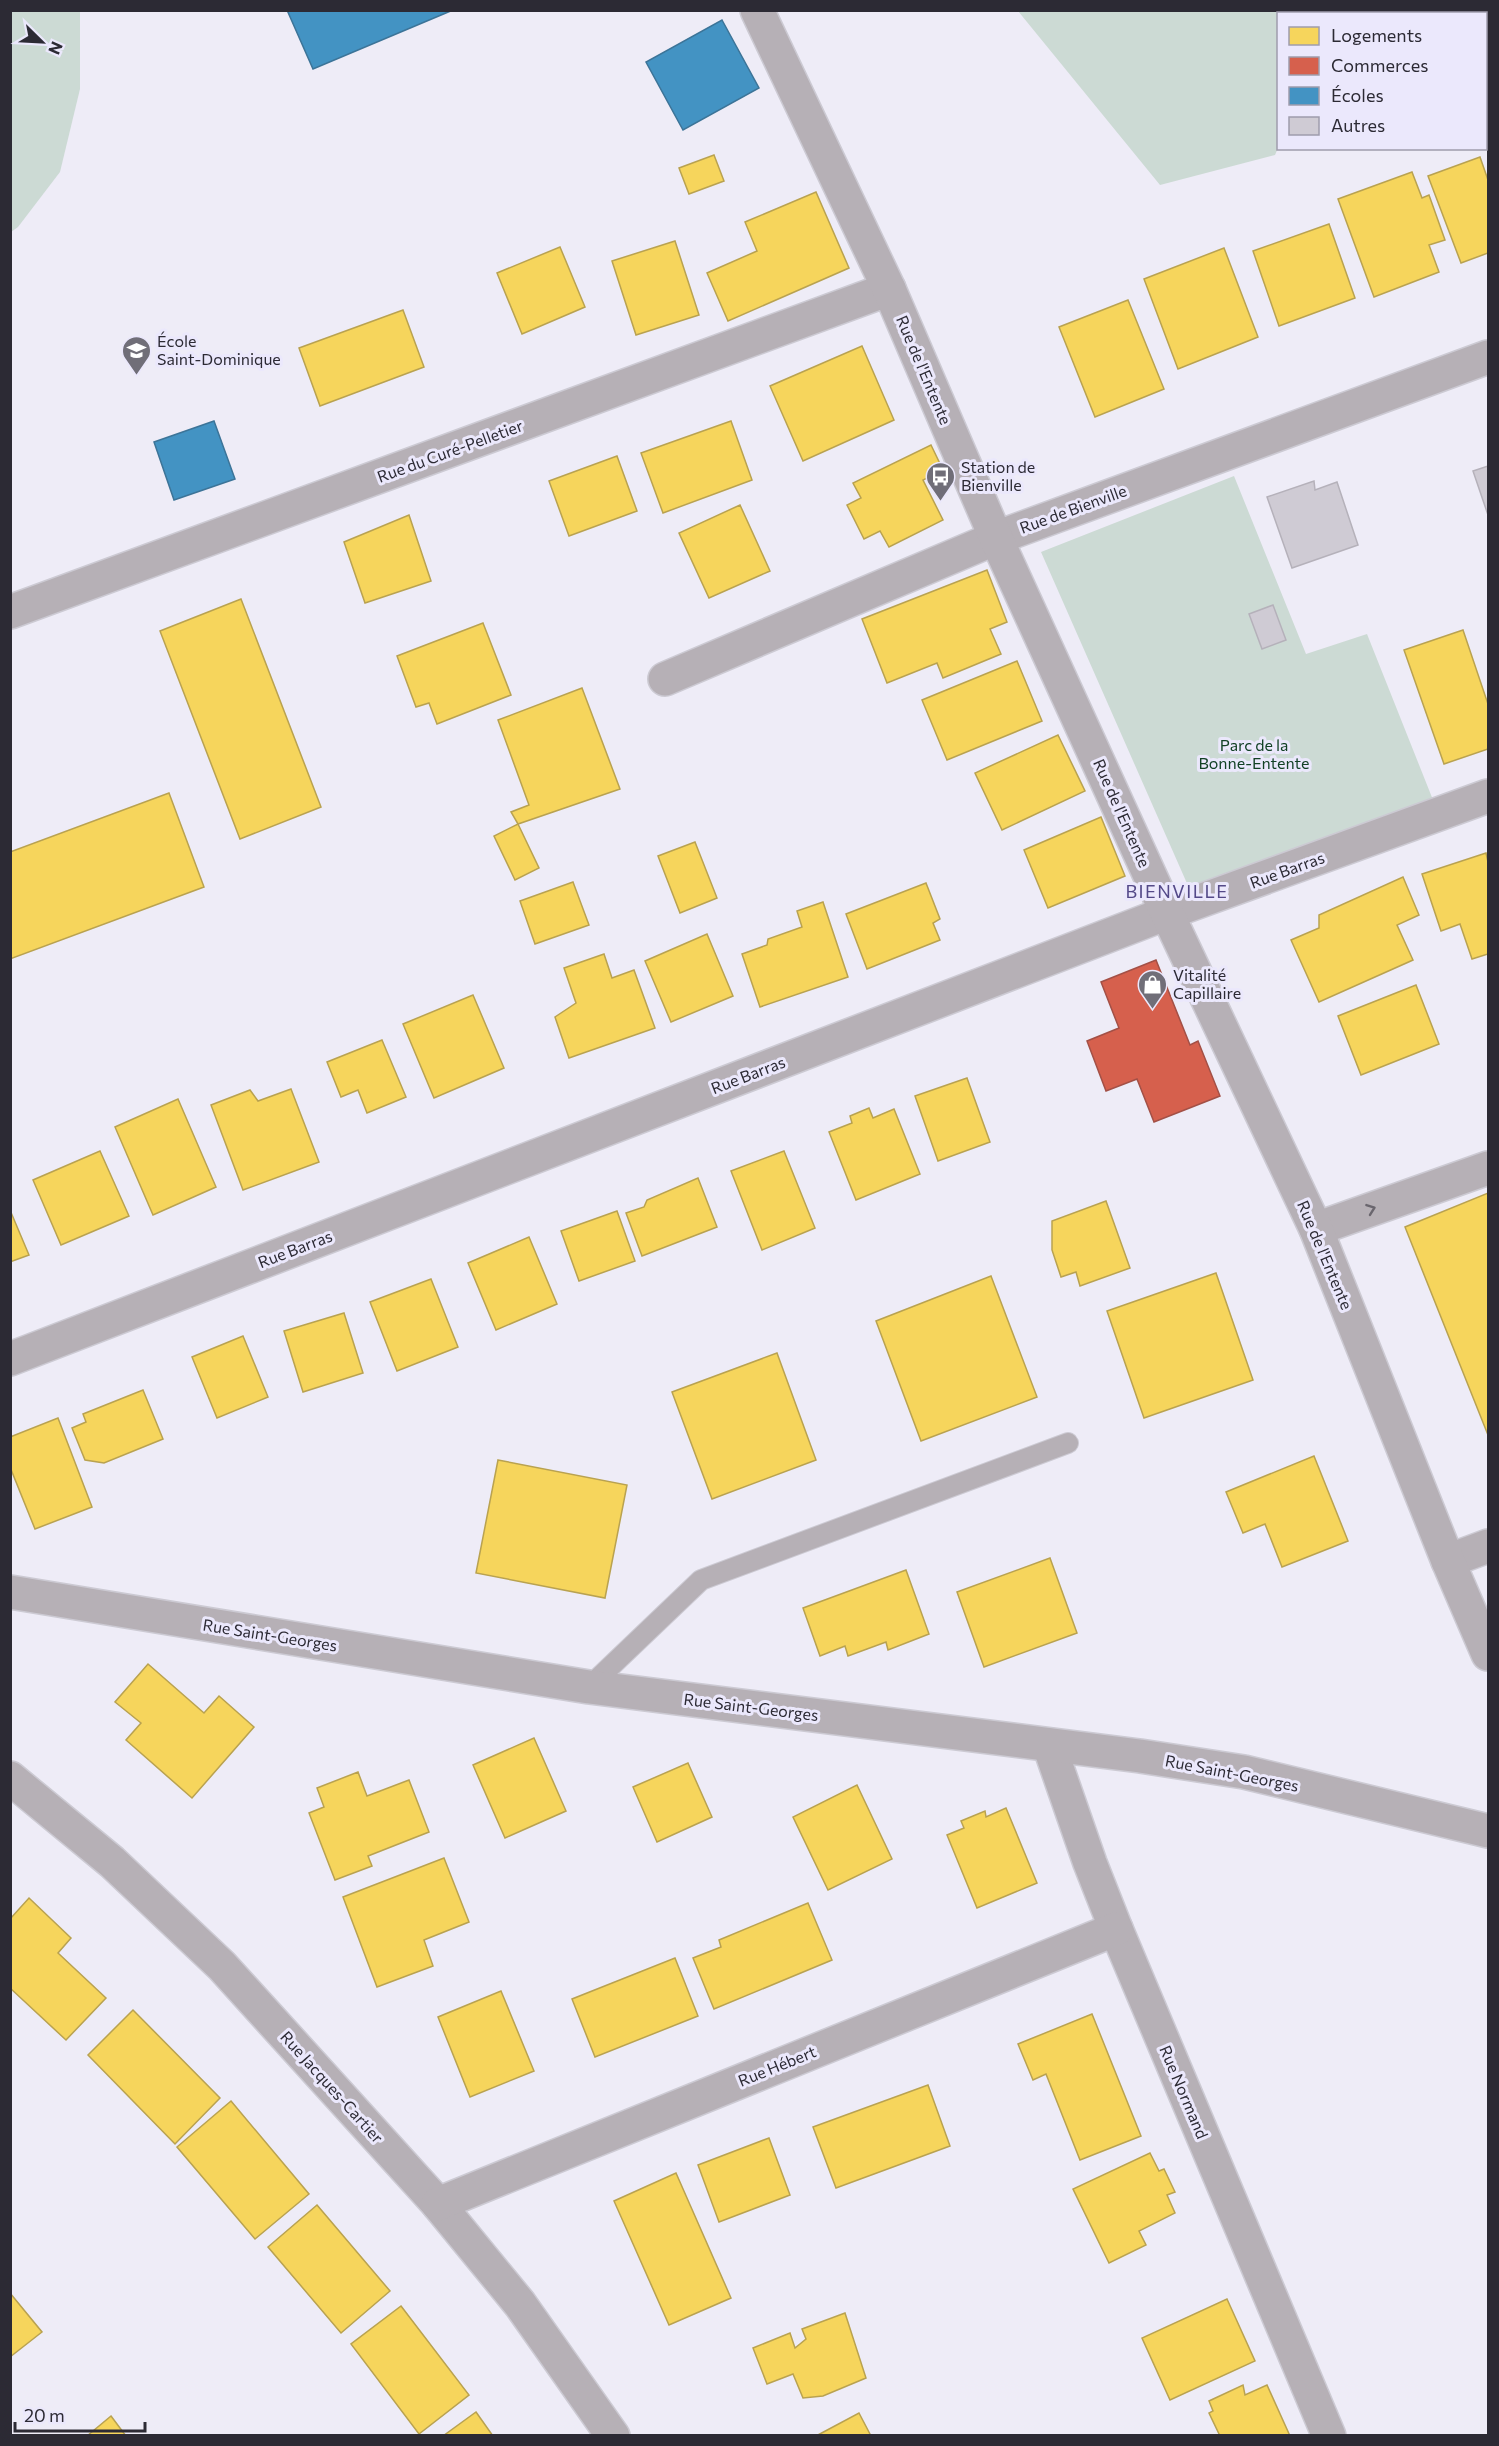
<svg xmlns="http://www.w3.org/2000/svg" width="1499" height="2446" font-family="Commissioner,sans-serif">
<rect width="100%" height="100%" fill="#eeecf7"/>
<!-- green -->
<g fill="#ccdad4">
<path d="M11,10L80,11V89L60,172L18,227L11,232Z"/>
<path d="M1018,11H1357L1355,14H1278V148L1275,155L1160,185Z"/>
<path d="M1234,476L1306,654L1367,634L1437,810L1193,897L1041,552Z"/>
</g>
<!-- homes -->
<g fill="#f6d55c" stroke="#b9a250" stroke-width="1.5">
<path d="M714,155L724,181L689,194L679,168Z"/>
<path d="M1480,157L1488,180V253L1461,263L1428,176Z"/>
<path d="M1412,172L1422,198L1429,195L1445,240L1429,245L1439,272L1374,297L1338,199Z"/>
<path d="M816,192L849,268L728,321L707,273L757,251L745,222Z"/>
<path d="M1329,224L1355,298L1279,326L1253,251Z"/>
<path d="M675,241L699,315L636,335L612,261Z"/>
<path d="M560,247L585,307L522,334L497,273Z"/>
<path d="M1224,248L1258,337L1178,369L1144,279Z"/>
<path d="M1128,300L1164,389L1095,417L1059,327Z"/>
<path d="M403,310L424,367L320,406L299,348Z"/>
<path d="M862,346L894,420L803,461L770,386Z"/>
<path d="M731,421L752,480L663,513L641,453Z"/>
<path d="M931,445L943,470L923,480L943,520L889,547L880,531L864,539L847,505L861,498L853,483Z"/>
<path d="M617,456L637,511L569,536L549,481Z"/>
<path d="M740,505L770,571L709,598L679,533Z"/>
<path d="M409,515L431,581L365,603L344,542Z"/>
<path d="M987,570L1007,622L990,629L1001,654L943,678L937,663L887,683L862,619Z"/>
<path d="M241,599L321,807L240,839L160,631Z"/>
<path d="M483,623L511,695L437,724L429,703L416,707L397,656Z"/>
<path d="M1463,630L1488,704V749L1444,764L1404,650Z"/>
<path d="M1017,661L1042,721L947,760L922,700Z"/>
<path d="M582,688L620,789L518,824L511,812L529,805L498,720Z"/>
<path d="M1058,735L1085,791L1002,830L975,773Z"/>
<path d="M169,793L204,887L10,959V852Z"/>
<path d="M1101,817L1125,876L1048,908L1024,850Z"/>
<path d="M518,824L539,868L515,880L494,836Z"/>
<path d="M695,842L717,898L680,913L658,856Z"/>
<path d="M1486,853L1488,862V954L1472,959L1460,924L1441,931L1422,874Z"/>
<path d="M1403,877L1419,915L1397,925L1413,960L1319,1002L1291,940L1319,928V915Z"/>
<path d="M573,882L589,925L535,944L520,901Z"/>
<path d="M926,883L940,919L933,923L940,940L867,969L846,914Z"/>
<path d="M823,902L848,977L760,1007L742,954L767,945L768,939L802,927L797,911Z"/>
<path d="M707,934L733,996L671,1022L645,961Z"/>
<path d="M604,954L612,978L634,970L655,1028L569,1058L555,1017L576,1003L564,968Z"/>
<path d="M1416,985L1439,1044L1361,1075L1338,1016Z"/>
<path d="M473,995L504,1068L434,1098L403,1024Z"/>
<path d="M382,1040L406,1097L367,1113L358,1090L341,1097L327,1062Z"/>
<path d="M967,1078L990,1142L938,1161L915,1096Z"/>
<path d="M291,1089L319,1162L243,1190L211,1105L250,1090L258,1101Z"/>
<path d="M178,1099L216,1187L153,1215L115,1127Z"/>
<path d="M869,1108L873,1118L894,1109L920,1174L856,1200L829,1132L852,1123L850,1116Z"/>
<path d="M100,1151L129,1216L61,1245L33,1180Z"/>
<path d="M784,1151L815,1228L762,1250L731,1171Z"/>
<path d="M698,1178L717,1227L642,1256L626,1213L644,1207L647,1200Z"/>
<path d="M1488,1193V1435L1405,1227Z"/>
<path d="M1106,1201L1130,1268L1080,1286L1076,1272L1061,1277L1052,1250V1221Z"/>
<path d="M10,1210L29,1255L10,1262Z"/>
<path d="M617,1211L635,1261L579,1281L561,1231Z"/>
<path d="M529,1237L557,1304L496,1330L468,1263Z"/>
<path d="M1216,1273L1253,1380L1144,1418L1107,1311Z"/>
<path d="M991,1276L1037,1397L921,1441L876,1321Z"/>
<path d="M431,1279L458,1347L397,1371L370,1302Z"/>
<path d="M344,1313L363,1373L303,1392L284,1331Z"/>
<path d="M243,1336L268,1397L217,1418L192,1357Z"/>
<path d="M777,1353L816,1460L712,1499L672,1392Z"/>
<path d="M143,1390L163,1439L104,1463L85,1460L72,1428L86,1422L83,1414Z"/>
<path d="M58,1418L92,1507L35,1529L10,1467V1437Z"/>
<path d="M1314,1456L1348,1541L1282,1567L1265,1524L1243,1533L1226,1492Z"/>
<path d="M498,1460L627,1485L605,1598L476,1573Z"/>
<path d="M1050,1558L1077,1633L984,1667L957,1592Z"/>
<path d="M906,1570L929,1634L888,1650L886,1642L848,1656L845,1646L820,1656L803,1608Z"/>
<path d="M148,1664L204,1713L219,1696L254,1727L192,1798L126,1740L141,1723L115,1702Z"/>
<path d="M534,1738L566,1811L505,1838L473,1765Z"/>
<path d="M688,1763L712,1817L657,1842L633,1787Z"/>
<path d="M358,1772L367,1796L409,1780L429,1832L368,1856L372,1866L335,1880L309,1813L324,1807L317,1788Z"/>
<path d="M857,1785L892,1859L828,1890L793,1817Z"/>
<path d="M1006,1808L1037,1883L977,1908L947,1835L964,1828L961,1821L985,1811L986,1817Z"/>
<path d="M444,1858L469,1922L424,1940L433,1966L377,1987L343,1897Z"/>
<path d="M29,1898L71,1938L58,1953L106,1998L66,2040L10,1988V1919Z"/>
<path d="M808,1903L832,1960L714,2009L693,1958L721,1947L719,1940Z"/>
<path d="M675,1958L698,2016L595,2057L572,1999Z"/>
<path d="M501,1991L534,2071L470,2097L438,2017Z"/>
<path d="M133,2010L220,2098L175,2144L88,2055Z"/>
<path d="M1092,2014L1141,2136L1080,2160L1046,2074L1033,2080L1018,2044Z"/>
<path d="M928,2085L950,2146L836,2188L813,2127Z"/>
<path d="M231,2101L309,2194L255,2239L177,2147Z"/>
<path d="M769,2138L790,2195L719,2222L698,2165Z"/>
<path d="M1150,2153L1159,2171L1164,2169L1175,2192L1167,2195L1175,2213L1139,2231L1146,2245L1109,2263L1073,2189Z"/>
<path d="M676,2173L731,2298L669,2325L614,2201Z"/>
<path d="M317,2205L390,2291L341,2333L268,2247Z"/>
<path d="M10,2293L42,2332L10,2357Z"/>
<path d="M1227,2299L1255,2361L1170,2400L1142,2338Z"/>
<path d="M401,2306L469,2395L419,2434L351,2344Z"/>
<path d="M845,2313L866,2378L823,2396L803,2398L793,2374L767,2384L753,2348L790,2333L795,2348L806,2339L802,2329Z"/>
<path d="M1243,2385L1245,2395L1267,2385L1290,2436H1220L1209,2413L1213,2411L1209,2401Z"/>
<path d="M476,2412L493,2436H443Z"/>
<path d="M859,2413L871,2436H816Z"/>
<path d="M111,2416L126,2436H87Z"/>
</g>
<!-- shops -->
<path fill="#d6604d" stroke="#a35046" stroke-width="1.5" d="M1156,960L1190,1045L1198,1041L1220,1096L1154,1122L1137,1079L1106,1091L1087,1041L1119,1028L1101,982Z"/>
<!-- schools -->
<g fill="#4393c3" stroke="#3c7498" stroke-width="1.5">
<path d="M287,10H453L313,69Z"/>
<path d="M722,20L759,88L683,130L646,62Z"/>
<path d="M214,421L235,479L174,500L154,442Z"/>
</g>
<!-- building -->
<g fill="#cfcbd4" stroke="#b5b1ba" stroke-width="1.5">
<path d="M1370,10H1470L1471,14H1371Z"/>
<path d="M1488,466V515L1473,471Z"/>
<path d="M1314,481L1315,490L1337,482L1358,545L1292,568L1267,497Z"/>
<path d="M1273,605L1286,640L1262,649L1249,614Z"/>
</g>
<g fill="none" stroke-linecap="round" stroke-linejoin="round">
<defs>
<g id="service">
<path d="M1486,90L1488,89"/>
<path d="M589,1687L701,1580L1068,1443"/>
</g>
<g id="minor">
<path d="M10,612L889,289"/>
<path d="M665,679L996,538L1488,357"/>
<path d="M1316,1229L1488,1168"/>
<path d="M10,1359L1167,913L1488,796"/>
<path d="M1448,1561L1488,1546"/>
<path d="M1049,1745L1090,1863L1116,1929L1329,2436"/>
<path d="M10,1778L112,1862L222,1966L438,2204L520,2304L613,2436"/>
<path d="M438,2204L1116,1929"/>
</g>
<g id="tertiary">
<path d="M757,10L889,289L996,538L1167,913L1316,1229L1448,1561L1488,1654"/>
<path d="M10,1592L589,1687L1140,1756L1244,1772L1488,1831"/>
</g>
</defs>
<!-- service casing -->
<use href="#service" stroke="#cccad3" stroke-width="22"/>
<!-- minor casing -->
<use href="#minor" stroke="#cccad3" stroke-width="36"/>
<!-- tertiary casing -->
<use href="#tertiary" stroke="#cccad3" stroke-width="36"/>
<!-- service -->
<use href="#service" stroke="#b6b0b6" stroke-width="20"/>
<!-- minor -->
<use href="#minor" stroke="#b6b0b6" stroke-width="33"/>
<!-- tertiary -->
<use href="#tertiary" stroke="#b6b0b6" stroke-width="33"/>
</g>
<!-- one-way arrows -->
<defs><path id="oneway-chevron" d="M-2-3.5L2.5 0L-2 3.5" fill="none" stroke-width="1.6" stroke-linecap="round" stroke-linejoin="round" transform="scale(1.5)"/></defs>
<use stroke="#6a666e" href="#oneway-chevron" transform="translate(1371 1209) rotate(-20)"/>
<!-- icons -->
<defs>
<symbol id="school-pin" viewBox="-11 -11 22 30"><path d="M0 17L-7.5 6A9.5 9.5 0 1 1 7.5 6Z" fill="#706e78" stroke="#ebe8fc"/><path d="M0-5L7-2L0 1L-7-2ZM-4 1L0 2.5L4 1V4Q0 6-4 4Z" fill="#fff"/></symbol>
<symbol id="bus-pin" viewBox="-11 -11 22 30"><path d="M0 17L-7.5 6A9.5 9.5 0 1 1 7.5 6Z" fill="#706e78" stroke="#ebe8fc"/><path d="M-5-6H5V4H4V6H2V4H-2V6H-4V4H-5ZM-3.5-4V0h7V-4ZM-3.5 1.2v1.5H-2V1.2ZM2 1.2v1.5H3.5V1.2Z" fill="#fff"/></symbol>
<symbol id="shop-pin" viewBox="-11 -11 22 30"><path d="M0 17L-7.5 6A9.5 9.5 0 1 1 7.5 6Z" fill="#706e78" stroke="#ebe8fc"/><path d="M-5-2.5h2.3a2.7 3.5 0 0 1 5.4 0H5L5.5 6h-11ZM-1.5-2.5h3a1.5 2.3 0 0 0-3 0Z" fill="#fff"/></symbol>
</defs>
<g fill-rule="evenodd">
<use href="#school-pin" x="120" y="334" width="33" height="45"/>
<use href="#bus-pin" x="924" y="460" width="33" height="45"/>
<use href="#shop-pin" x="1136" y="968" width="33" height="45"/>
</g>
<g text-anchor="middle" stroke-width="6" stroke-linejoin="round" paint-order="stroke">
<!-- poi labels -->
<g font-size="16" fill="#2c2a34" stroke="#ebe8fc" text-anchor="start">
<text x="157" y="347">École<tspan x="157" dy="18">Saint-Dominique</tspan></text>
<text x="961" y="473">Station de<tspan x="961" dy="18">Bienville</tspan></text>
<text x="1173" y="981">Vitalité<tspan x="1173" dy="18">Capillaire</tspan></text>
</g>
<!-- street labels -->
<g font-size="16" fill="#2c2a34" stroke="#ebe8fc">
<text transform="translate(924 370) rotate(67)" y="6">Rue de l'Entente</text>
<text transform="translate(450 451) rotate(-20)" y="6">Rue du Curé-Pelletier</text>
<text transform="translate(1073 509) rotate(-20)" y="6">Rue de Bienville</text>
<text transform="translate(1122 813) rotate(66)" y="6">Rue de l'Entente</text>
<text transform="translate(1287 870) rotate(-20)" y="6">Rue Barras</text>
<text transform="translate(748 1075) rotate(-21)" y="6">Rue Barras</text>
<text transform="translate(295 1249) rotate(-21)" y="6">Rue Barras</text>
<text transform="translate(1325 1255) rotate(67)" y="6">Rue de l'Entente</text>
<text transform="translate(270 1635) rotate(9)" y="6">Rue Saint-Georges</text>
<text transform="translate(751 1707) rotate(7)" y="6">Rue Saint-Georges</text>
<text transform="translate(1232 1773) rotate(11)" y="6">Rue Saint-Georges</text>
<text transform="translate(777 2066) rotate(-22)" y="6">Rue Hébert</text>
<text transform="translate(332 2087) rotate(48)" y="6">Rue Jacques-Cartier</text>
<text transform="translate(1184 2092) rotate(67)" y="6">Rue Normand</text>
</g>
<!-- park labels -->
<g font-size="16" fill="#124125" stroke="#ebe8fc">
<text x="1254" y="751">Parc de la<tspan x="1254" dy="18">Bonne-Entente</tspan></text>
</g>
<!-- neighbourhood labels -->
<g font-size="18" letter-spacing="1.5" fill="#544988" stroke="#ebe8fc">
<text x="1177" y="898">BIENVILLE</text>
</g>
</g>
<!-- border -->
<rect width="1499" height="2446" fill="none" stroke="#2c2a34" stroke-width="24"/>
<!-- legend -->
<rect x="1277" y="12" width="210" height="138" fill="#ebe8fc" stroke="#9f9cac" stroke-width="1.5"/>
<rect x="1289" y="27" width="30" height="18" fill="#f6d55c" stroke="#9f9cac" stroke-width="1.5"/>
<text x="1331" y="42" font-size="18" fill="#2c2a34">Logements</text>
<rect x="1289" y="57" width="30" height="18" fill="#d6604d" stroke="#9f9cac" stroke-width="1.5"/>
<text x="1331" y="72" font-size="18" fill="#2c2a34">Commerces</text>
<rect x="1289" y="87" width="30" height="18" fill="#4393c3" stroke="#9f9cac" stroke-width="1.5"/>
<text x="1331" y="102" font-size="18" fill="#2c2a34">Écoles</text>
<rect x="1289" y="117" width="30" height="18" fill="#cfcbd4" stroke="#9f9cac" stroke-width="1.5"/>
<text x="1331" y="132" font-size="18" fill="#2c2a34">Autres</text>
<!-- north arrow -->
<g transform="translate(42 42) rotate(114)" stroke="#ebe8fc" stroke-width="4.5" paint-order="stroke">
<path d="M0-4.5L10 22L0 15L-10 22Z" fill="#2c2a34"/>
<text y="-9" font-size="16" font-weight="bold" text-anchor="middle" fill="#2c2a34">N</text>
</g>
<!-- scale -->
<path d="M15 2422v9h130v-9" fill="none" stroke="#2c2a34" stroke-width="3"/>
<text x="24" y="2422" font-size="18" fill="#2c2a34" stroke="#ebe8fc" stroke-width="4.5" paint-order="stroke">20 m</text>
</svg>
